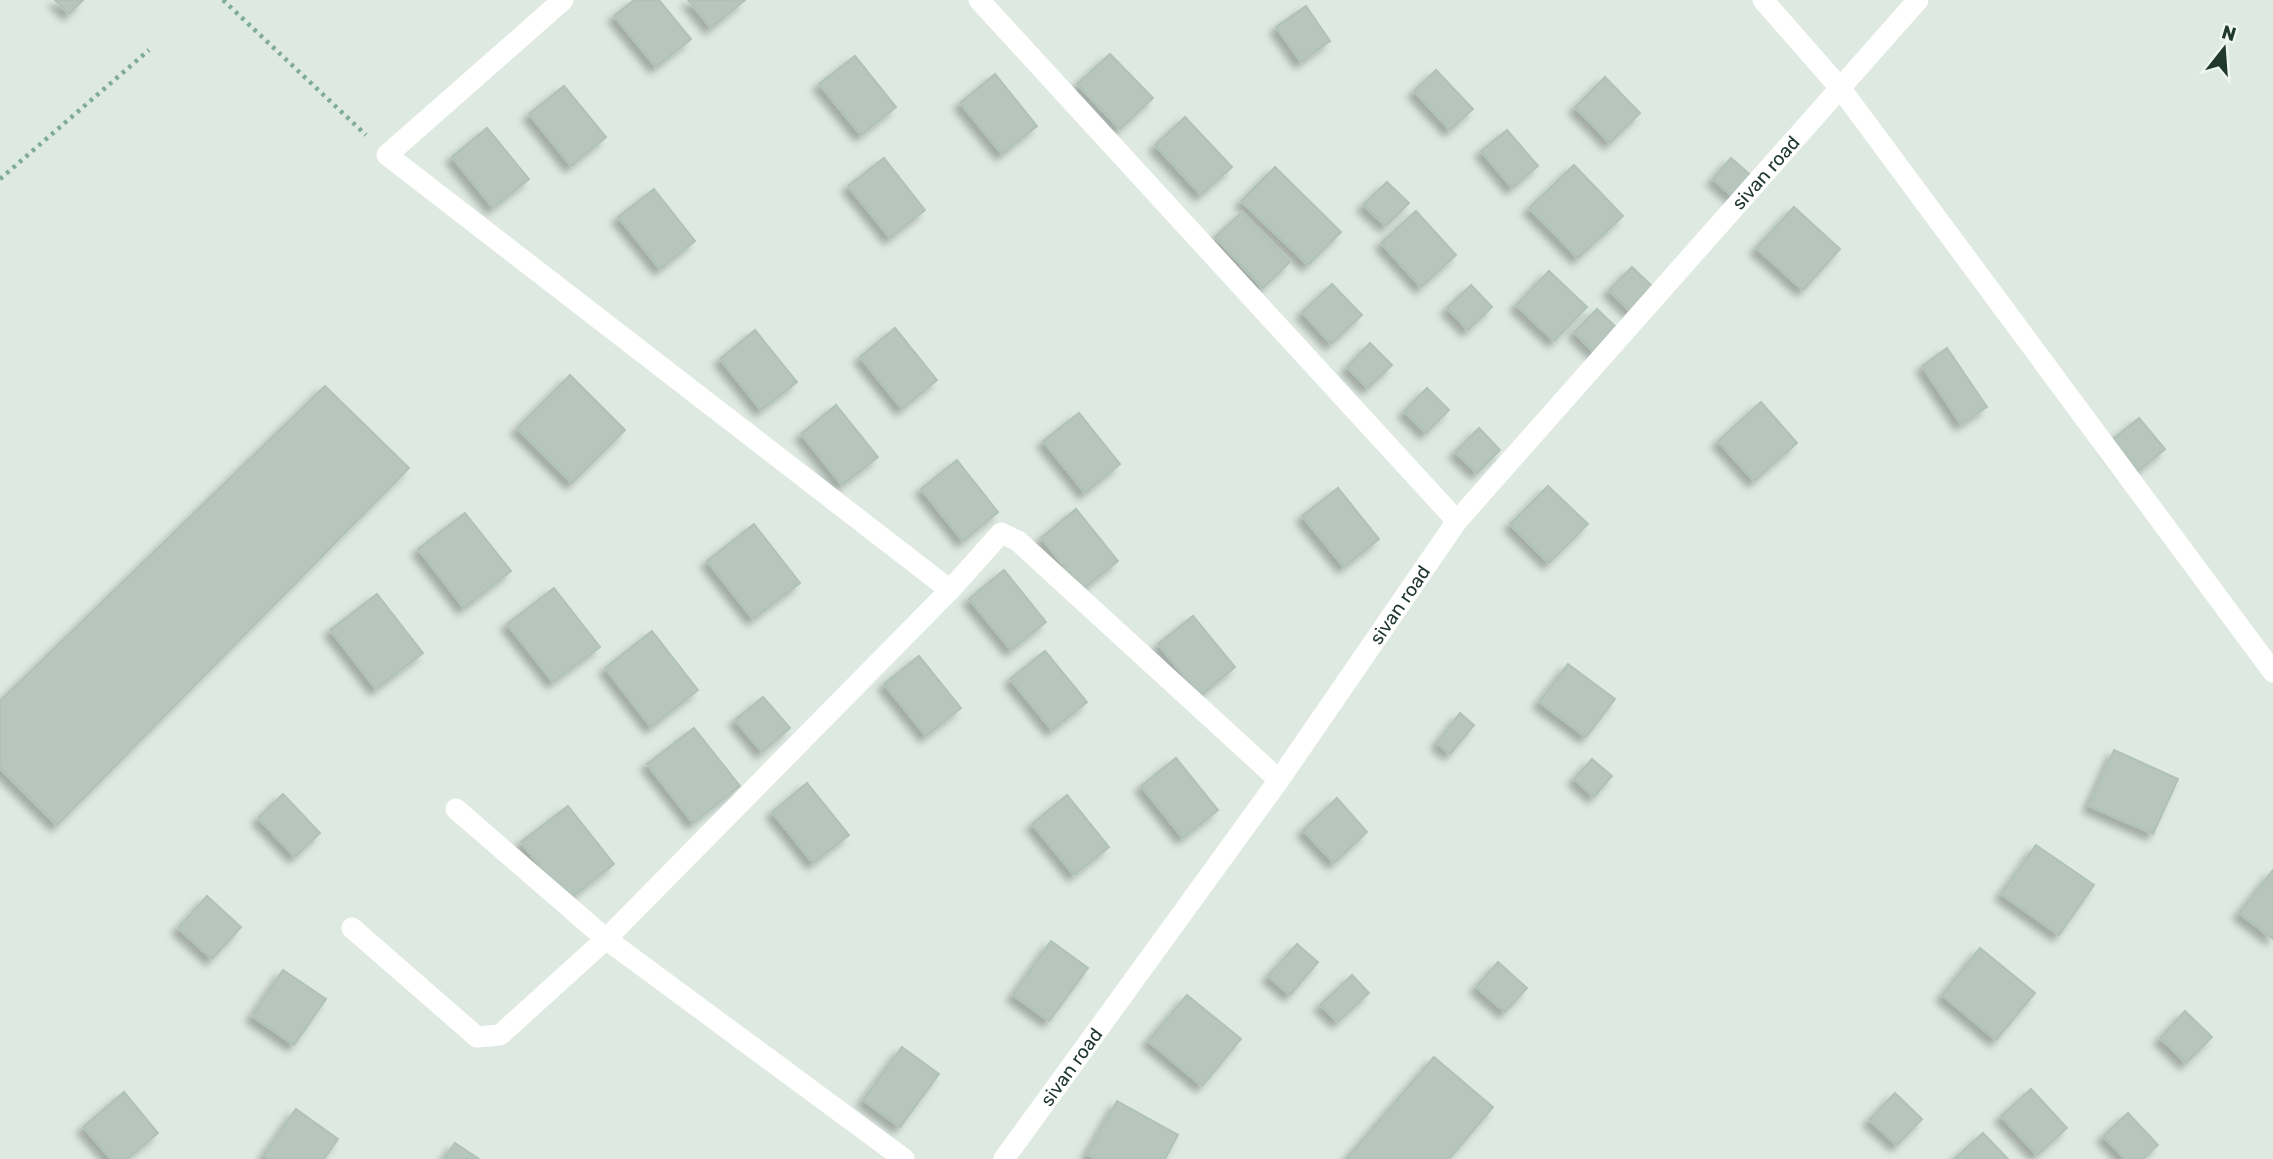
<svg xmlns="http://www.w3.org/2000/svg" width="2273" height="1159" font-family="Rubik,sans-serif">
<defs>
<filter id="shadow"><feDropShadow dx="-6" dy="6" stdDeviation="3.5" flood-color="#0004"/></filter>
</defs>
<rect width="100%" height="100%" fill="#dee9e2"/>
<!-- building -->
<g fill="#b6c6bd" stroke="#b0c2b8" stroke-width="2" filter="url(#shadow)">
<path d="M55,0H83L69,14Z"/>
<path d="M634,0H659L691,39L656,67L614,16Z"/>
<path d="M688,0H745L711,28Z"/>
<path d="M1306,6L1330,41L1301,62L1276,27Z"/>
<path d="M1110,54L1153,98L1120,129L1077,84Z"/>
<path d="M855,56L896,107L861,135L819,84Z"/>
<path d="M1436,70L1473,109L1450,130L1414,91Z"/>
<path d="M995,74L1037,126L1002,154L960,103Z"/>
<path d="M1605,77L1640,113L1610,143L1575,107Z"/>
<path d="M564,86L606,137L571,166L529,114Z"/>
<path d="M1185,117L1232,167L1201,195L1155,145Z"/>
<path d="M487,128L529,179L493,208L452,157Z"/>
<path d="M1507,130L1538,166L1512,188L1481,151Z"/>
<path d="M884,158L925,210L890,238L848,186Z"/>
<path d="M1731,158L1753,177L1734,198L1713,179Z"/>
<path d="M1574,165L1623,216L1578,258L1529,208Z"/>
<path d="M1275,167L1341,232L1308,265L1241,201Z"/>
<path d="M1387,182L1409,203L1386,226L1363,205Z"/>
<path d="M654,189L695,241L660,269L618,217Z"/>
<path d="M1794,207L1840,249L1803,290L1756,248Z"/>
<path d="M1416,211L1456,255L1421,287L1381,243Z"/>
<path d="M1242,212L1290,262L1263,288L1215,237Z"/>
<path d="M1632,267L1654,288L1631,312L1609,290Z"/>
<path d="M1549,271L1587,307L1554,341L1516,305Z"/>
<path d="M1332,284L1362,315L1331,344L1302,312Z"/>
<path d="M1471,285L1492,307L1468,330L1447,308Z"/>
<path d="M1597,309L1619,330L1595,353L1574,332Z"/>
<path d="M895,328L937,380L902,409L860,357Z"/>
<path d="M755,330L797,382L761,410L720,359Z"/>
<path d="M1370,343L1392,365L1368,388L1347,367Z"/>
<path d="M1947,348L1987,407L1961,424L1922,366Z"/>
<path d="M570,375L625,430L572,483L517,428Z"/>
<path d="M325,386L409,468L57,825L0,768V701Z"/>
<path d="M1427,388L1449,410L1426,433L1404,411Z"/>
<path d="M1761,402L1797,443L1754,481L1718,441Z"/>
<path d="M836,405L878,457L842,485L801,434Z"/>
<path d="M1079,413L1120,464L1085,493L1043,441Z"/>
<path d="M2139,418L2165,449L2133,475L2107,444Z"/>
<path d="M1479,428L1500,450L1477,473L1455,452Z"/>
<path d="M957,460L998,512L963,541L921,489Z"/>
<path d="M1548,486L1588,524L1549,563L1510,524Z"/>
<path d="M1338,488L1379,539L1344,567L1302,516Z"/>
<path d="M1076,509L1118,561L1083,589L1041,538Z"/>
<path d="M465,513L511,571L464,608L418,549Z"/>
<path d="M754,524L800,583L753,619L707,561Z"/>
<path d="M1004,570L1046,622L1011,650L969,599Z"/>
<path d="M554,588L600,647L553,682L507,624Z"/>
<path d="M377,594L423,653L376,689L330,630Z"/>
<path d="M1193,616L1235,667L1200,696L1158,644Z"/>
<path d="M652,631L698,690L651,727L605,668Z"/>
<path d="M1045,651L1087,702L1052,730L1010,679Z"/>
<path d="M919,656L961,708L926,736L884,684Z"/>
<path d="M1568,664L1615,699L1586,737L1539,702Z"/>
<path d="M763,697L790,728L762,752L735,720Z"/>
<path d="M1460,713L1474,725L1450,754L1437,743Z"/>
<path d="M694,728L740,786L693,823L647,764Z"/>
<path d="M2114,750L2178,779L2153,834L2089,806Z"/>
<path d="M1176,758L1218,810L1183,838L1141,786Z"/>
<path d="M1592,759L1612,776L1594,797L1574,779Z"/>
<path d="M807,783L849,835L813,863L772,812Z"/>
<path d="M283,794L320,833L295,857L258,818Z"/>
<path d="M1067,795L1109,847L1074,875L1032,824Z"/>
<path d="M1337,798L1367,832L1334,863L1303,830Z"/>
<path d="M568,806L614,864L567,901L521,842Z"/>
<path d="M2036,845L2094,885L2059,935L2001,894Z"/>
<path d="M2273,870V939L2239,913Z"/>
<path d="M207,896L241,927L212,959L178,928Z"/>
<path d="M1051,941L1088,968L1049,1021L1013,995Z"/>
<path d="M1297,944L1318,962L1290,995L1268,976Z"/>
<path d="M1980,948L2035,993L1996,1040L1942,995Z"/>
<path d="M1498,962L1527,988L1505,1012L1476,987Z"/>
<path d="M283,970L326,999L294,1045L252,1016Z"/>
<path d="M1352,975L1369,993L1338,1022L1320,1005Z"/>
<path d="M1187,995L1241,1039L1202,1086L1148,1041Z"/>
<path d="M2185,1011L2212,1037L2186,1063L2160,1038Z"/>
<path d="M902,1047L939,1074L900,1127L863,1100Z"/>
<path d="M1434,1057L1493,1107L1449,1159H1346Z"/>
<path d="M2031,1089L2067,1128L2037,1155L2001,1116Z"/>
<path d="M124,1092L158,1133L127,1159H111L83,1127Z"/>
<path d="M1895,1093L1922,1119L1897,1145L1869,1120Z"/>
<path d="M1117,1101L1178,1135L1165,1159H1096L1087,1154Z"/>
<path d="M296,1109L338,1139L324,1159H269L264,1155Z"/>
<path d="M2128,1113L2158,1145L2143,1159H2125L2103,1136Z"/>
<path d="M1983,1133L2008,1159H1954Z"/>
<path d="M455,1143L479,1159H444Z"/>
</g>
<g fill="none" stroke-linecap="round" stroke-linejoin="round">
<!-- path -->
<g stroke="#7fac96" stroke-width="4.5" stroke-dasharray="3.5 5" stroke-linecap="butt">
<path d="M223,0L366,135"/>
<path d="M0,179L149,50"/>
</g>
<!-- minor -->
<g stroke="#fff" stroke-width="21">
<path d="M563,0L387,155L950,590"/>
<path d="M979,0L1457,521"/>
<path d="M352,928L477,1037L500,1035L606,939L456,809"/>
<path d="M904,1159L606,939L950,590L1001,533L1018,541L1279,780"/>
<path id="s1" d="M1004,1159L1279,780L1457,521L1918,0"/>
</g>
<!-- tertiary -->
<path stroke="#fff" stroke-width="21" d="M1763,0L1841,89L2273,672"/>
</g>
<g text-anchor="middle" stroke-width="5" stroke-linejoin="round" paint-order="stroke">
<!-- street labels -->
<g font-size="19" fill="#20382d" stroke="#eef6f0">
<text dy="7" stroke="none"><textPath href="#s1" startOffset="1248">sivan road</textPath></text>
<text dy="7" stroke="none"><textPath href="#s1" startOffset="681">sivan road</textPath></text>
<text dy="7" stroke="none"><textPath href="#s1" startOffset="114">sivan road</textPath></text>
</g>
</g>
<!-- north arrow -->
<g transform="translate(2224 49) rotate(17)" stroke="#eef6f0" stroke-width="5" paint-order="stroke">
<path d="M0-5L12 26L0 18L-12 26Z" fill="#20382d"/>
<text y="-10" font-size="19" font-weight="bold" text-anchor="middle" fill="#20382d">N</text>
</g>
</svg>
